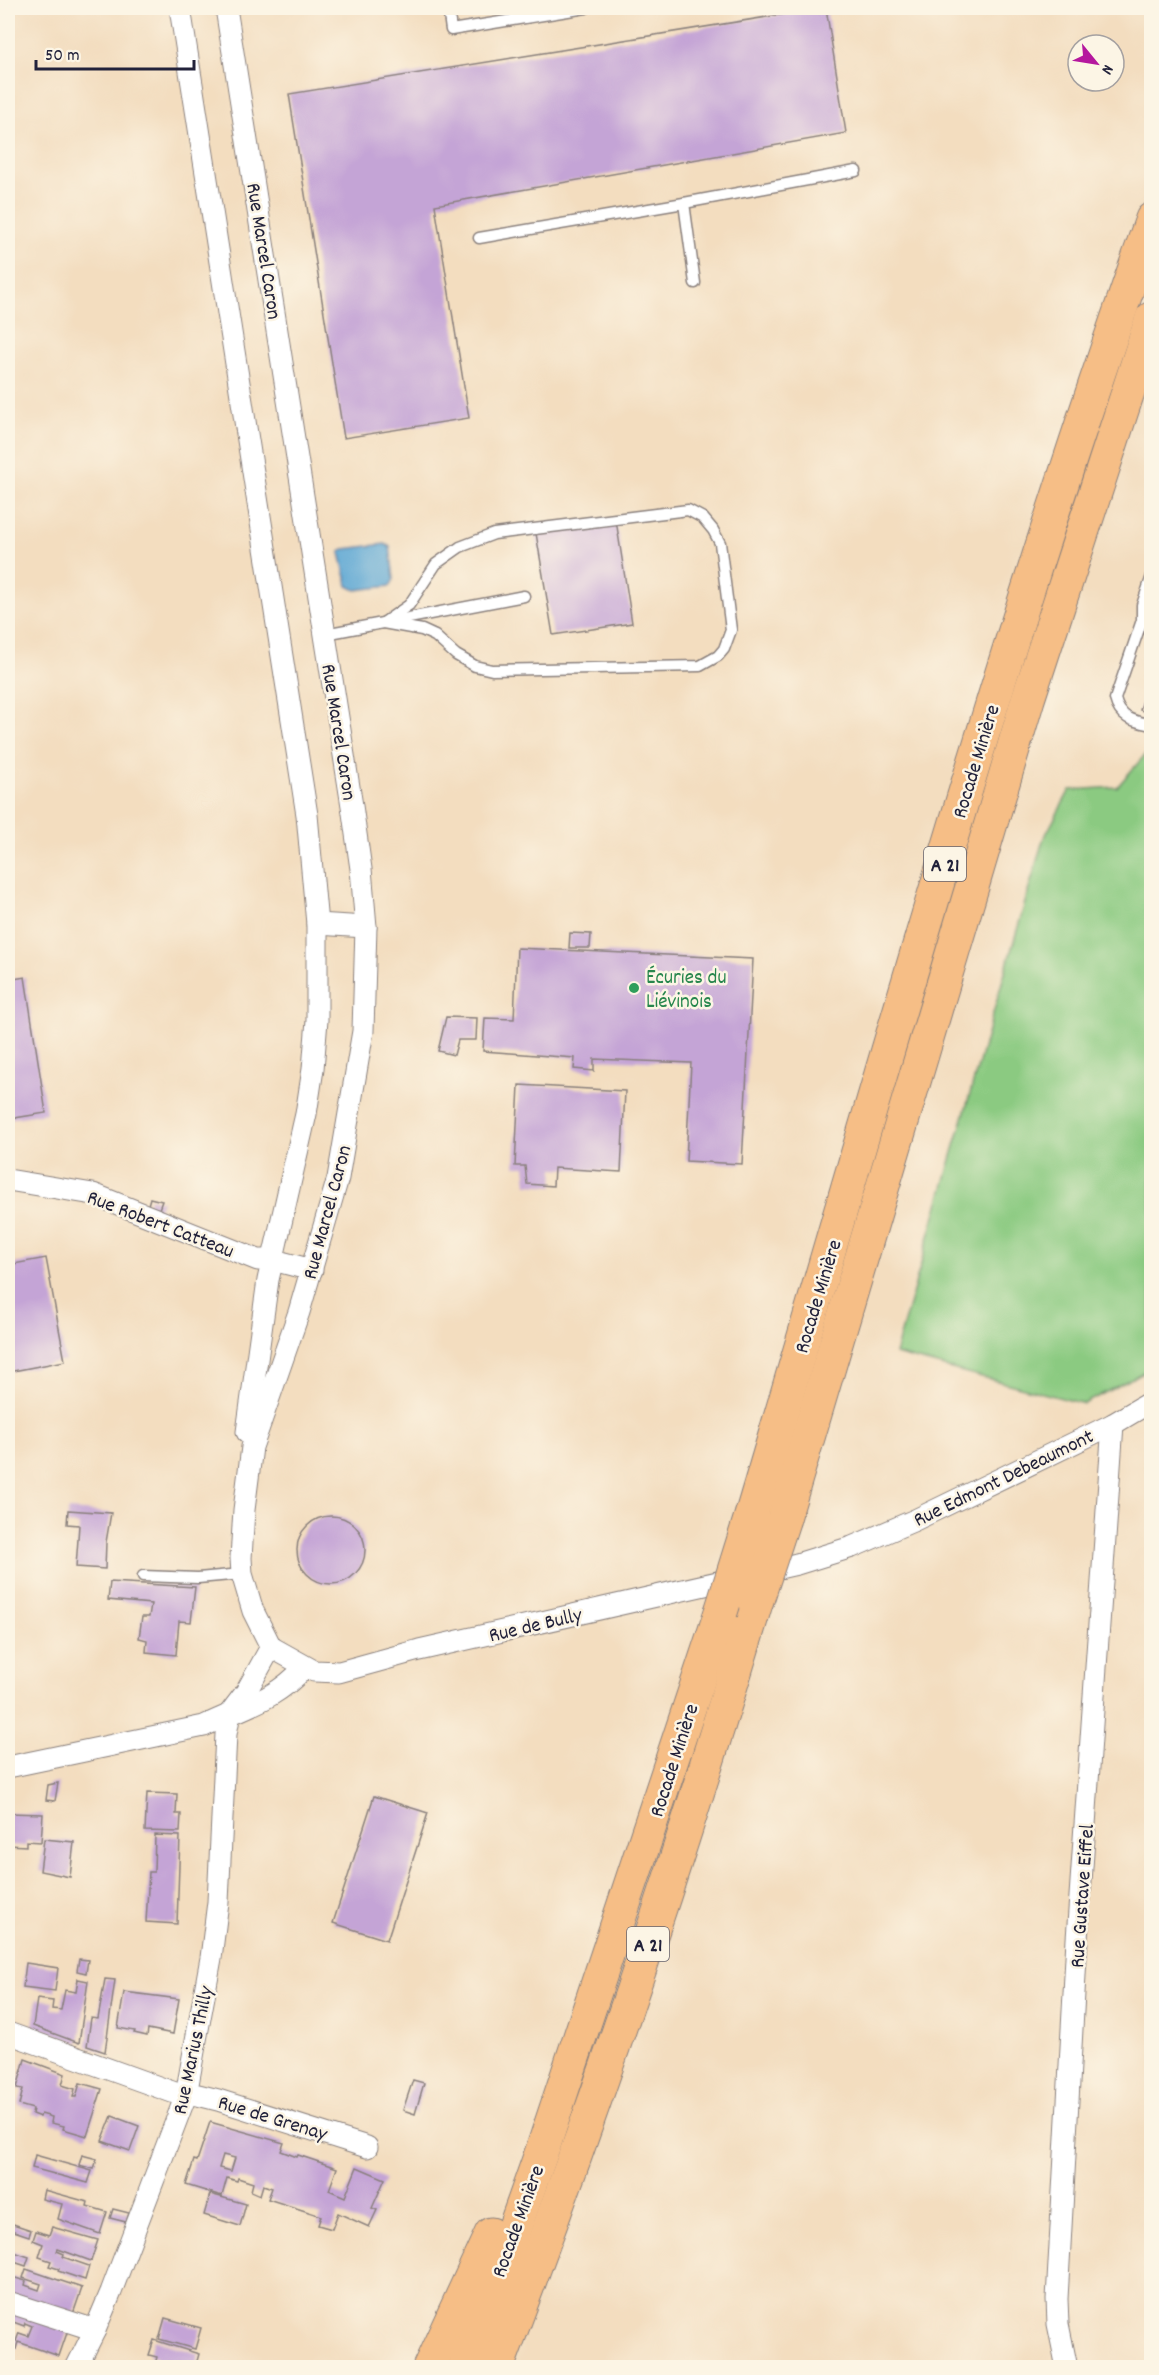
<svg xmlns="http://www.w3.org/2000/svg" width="1159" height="2375" font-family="Dekko,sans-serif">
<rect width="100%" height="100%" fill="#fcf5e5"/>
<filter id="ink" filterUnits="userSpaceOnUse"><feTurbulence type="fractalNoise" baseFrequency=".0167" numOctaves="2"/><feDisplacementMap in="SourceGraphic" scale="12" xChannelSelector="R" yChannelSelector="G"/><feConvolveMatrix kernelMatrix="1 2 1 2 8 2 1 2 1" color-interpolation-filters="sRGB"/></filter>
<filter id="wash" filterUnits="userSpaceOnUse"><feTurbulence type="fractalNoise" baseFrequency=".008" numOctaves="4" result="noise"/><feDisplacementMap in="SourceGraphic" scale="24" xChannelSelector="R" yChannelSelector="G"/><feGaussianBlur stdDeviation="1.35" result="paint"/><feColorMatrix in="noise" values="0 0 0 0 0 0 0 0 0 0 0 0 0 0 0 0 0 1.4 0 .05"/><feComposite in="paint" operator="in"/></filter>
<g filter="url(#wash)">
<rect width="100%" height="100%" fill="#f3ddbf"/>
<!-- green -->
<path fill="#8bca81" stroke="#56765e" stroke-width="1.5" d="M1145,755L1152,756L1151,1368L1084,1404L895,1354L1043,840L1070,790L1117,787Z"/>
<!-- water -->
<path fill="#5da7d4" stroke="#406488" stroke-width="1.5" d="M385,544L390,547L394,579L390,586L356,590L348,586L340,553L344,549Z"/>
<g id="blocks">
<!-- building -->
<g fill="#c4a4d6" fill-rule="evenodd">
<path d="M823,8H826L846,133L435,205L469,418L344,438L289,94Z"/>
<path d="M616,520L632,623L553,635L536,533Z"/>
<path d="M1151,674H1152V714L1140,710Z"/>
<path d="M570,933L591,934L590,948H569Z"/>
<path d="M517,948L753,959L742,1164L686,1161L691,1063L594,1059V1071L574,1069L575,1058L483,1051L485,1018L514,1019Z"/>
<path d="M25,977L46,1113L8,1119V980Z"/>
<path d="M446,1017L477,1018L476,1040H458L454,1055L438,1051Z"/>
<path d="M519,1085L625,1091L621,1172L554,1168L553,1186L527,1184L525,1166H515Z"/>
<path d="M150,1198L162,1201L159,1209L148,1205Z"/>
<path d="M46,1258L65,1361L8,1372V1265Z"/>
<path d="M68,1510L111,1513L106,1542L105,1569L76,1567L79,1525L67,1524Z"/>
<circle cx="331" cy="1550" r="34"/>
<path d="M110,1582L195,1587L191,1622L179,1621L176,1655L146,1652L147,1640L139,1638L142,1617H149L151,1604L108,1600Z"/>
<path d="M58,1783L55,1801L46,1800L48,1785Z"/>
<path d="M147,1793L177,1794L176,1814H181L180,1832L145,1831Z"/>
<path d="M374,1796L428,1813L387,1940L333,1923Z"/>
<path d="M8,1813L43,1814L41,1842L26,1841V1846L8,1845Z"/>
<path d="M155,1835L180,1836L177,1924L146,1922L149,1872H154Z"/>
<path d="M44,1839L74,1842L70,1877L40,1871Z"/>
<path d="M79,1959L88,1960L86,1973L77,1971Z"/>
<path d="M26,1963L58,1968L55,1991L23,1987Z"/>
<path d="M78,1979L88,1981L79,2043L33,2026L37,1999L53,2001L52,2009L61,2010L65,1990L76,1992Z"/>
<path d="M105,1979L115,1980L105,2052L87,2046L91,2018L98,2019Z"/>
<path d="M124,1992L179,1999L173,2034L148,2029L147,2036L134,2033L135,2031L118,2028Z"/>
<path d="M25,2059L65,2074L62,2085L75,2089L73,2097H76L80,2083L102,2089L87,2136L63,2129L64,2126L51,2123L52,2117L41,2114L40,2117L32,2114L33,2109L19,2105L23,2089L17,2088Z"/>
<path d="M413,2080L424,2083L415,2114L403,2110Z"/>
<path d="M112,2116L139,2126L130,2151L102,2141Z"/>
<path d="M210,2122L284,2143L281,2151L297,2157L298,2155L337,2168L329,2190L345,2197L357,2167L385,2179L372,2208L377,2210L369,2227L338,2213L332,2229L318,2225L321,2216L268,2199L272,2188L263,2185L260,2195L251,2191L253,2183L238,2178L237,2181L227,2178L222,2196L186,2185L194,2160L197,2161ZM223,2155L235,2158L231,2171L219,2168Z"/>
<path d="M35,2155L92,2171L88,2183L32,2168Z"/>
<path d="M82,2155L97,2159L94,2169L79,2165Z"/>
<path d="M44,2190L88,2202L87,2206L107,2212L100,2234L58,2219L62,2204L42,2199Z"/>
<path d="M210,2194L246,2204L240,2226L204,2215Z"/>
<path d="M113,2209L129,2213L126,2222L110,2218Z"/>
<path d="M13,2224L31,2230L29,2236L11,2230Z"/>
<path d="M52,2227L98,2240L91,2261L58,2249L57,2251L64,2254L63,2257L89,2266L85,2280L58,2271L59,2269L49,2266L51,2261L39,2257L43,2244L33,2240L36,2231L49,2235Z"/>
<path d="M8,2250L29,2257L26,2266L8,2260Z"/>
<path d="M26,2269L82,2288L73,2314L8,2294L12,2277L26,2281L25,2285L39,2290L41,2284L23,2278Z"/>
<path d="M8,2307L68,2330L59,2356L18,2342L16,2349L8,2347V2329L12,2331L10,2339L16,2341L19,2333L28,2336L32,2326L25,2323L24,2326L8,2320Z"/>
<path d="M165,2318L201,2328L195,2349L159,2339Z"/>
<path d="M154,2340L199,2354L195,2368H154L157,2357L149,2355Z"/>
</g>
</g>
</g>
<g filter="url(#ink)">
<use href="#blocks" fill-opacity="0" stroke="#8a807d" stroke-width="1.5"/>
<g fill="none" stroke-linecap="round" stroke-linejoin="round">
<defs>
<g id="lane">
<path d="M448,8L451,30L586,8"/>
<path d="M684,203L856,171"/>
<path d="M479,238L684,203L695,283"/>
<path d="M688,510L703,518L713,530L720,543L731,630L724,649L718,656L700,666L492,670L475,666L456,655L435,636L422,630L383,623L409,605L436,564L460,547L494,534Z"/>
<path d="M1152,576L1142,605V620L1115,699C1120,719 1133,721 1152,725"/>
<path d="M325,634L524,596"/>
<path d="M143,1576L198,1578L242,1574"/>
</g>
<g id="street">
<path d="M180,8L307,815L317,924V1020L313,1069L306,1114L268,1280L247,1432"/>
<path d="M226,8L352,806L361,869L366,927L363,1031L338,1178L299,1312L252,1447L244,1510L241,1558L242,1574L253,1611L271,1647"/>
<path d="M317,924L366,927"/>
<path d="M8,1180L93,1194L258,1260H273L312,1270"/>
<path d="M271,1647L314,1671L339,1672L419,1650L797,1564L852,1547L915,1520L1113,1424L1152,1401"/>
<path d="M8,1767L204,1726C243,1707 274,1701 304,1668"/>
<path d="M8,2033L175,2093L198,2095L218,2100L367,2147"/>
<path d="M8,2302L95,2330"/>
<path d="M76,2368L95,2330L111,2292L186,2095L211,1958L218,1902L226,1734L230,1713L246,1692L271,1647"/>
<path d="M1067,2368L1058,2324L1057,2299L1077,1939L1113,1424"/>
</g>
<g id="highway">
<path d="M752,1513C880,1081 1001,645 1152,219"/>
<path d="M784,1518L1028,699L1152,318"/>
<path d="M429,2368L491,2234"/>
<path d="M465,2368L544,2145L721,1612"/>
<path d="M497,2368C593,2116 679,1860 756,1603"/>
</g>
</defs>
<!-- lane casing -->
<use href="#lane" stroke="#8a807d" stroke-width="13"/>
<!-- street casing -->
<use href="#street" stroke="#8a807d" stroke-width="23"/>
<!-- highway casing -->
<use href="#highway" stroke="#8a807d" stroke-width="35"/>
<!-- lane -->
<use href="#lane" stroke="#fff" stroke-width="10"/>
<!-- street -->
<use href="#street" stroke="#fff" stroke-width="21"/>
<!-- highway -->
<use href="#highway" stroke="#f6be86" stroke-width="33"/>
<defs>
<g id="highway-bridge">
<path d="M756,1603L784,1518"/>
<path d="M721,1612L752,1513"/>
</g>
</defs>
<!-- highway-bridge casing -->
<use href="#highway-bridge" stroke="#8a807d" stroke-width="35" stroke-linecap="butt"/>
<!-- highway-bridge -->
<use href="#highway-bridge" stroke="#f6be86" stroke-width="33"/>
</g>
</g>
<!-- markers -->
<circle fill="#2e9e5b" stroke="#fcf5e5" stroke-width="2" cx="634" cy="988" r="6"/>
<g text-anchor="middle" stroke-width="5" stroke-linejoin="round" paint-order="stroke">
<!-- shield labels -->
<g fill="#fcf5e5" stroke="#63616e" stroke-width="1.5">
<rect x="924" y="847" width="42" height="34" rx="4.5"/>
<rect x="627" y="1927" width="42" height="34" rx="4.5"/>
</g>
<g font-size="20" font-weight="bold" fill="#22223b">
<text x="945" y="871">A 21</text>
<text x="648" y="1951">A 21</text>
</g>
<!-- street labels -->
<g font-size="21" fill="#22223b" stroke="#fcf5e5">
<text transform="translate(265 251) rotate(81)" y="7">Rue Marcel Caron</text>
<text transform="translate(340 732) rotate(81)" y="7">Rue Marcel Caron</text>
<text transform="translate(975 761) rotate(-73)" y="7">Rocade Minière</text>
<text transform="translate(326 1212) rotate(-75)" y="7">Rue Marcel Caron</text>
<text transform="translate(161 1223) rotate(21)" y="7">Rue Robert Catteau</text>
<text transform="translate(817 1296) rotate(-73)" y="7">Rocade Minière</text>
<text transform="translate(1003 1477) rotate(-26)" y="7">Rue Edmont Debeaumont</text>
<text transform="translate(535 1624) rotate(-13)" y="7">Rue de Bully</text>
<text transform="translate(673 1760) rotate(-72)" y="7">Rocade Minière</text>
<text transform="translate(1081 1896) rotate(-86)" y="7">Rue Gustave Eiffel</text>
<text transform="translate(192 2050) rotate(-78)" y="7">Rue Marius Thilly</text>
<text transform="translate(273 2117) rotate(17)" y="7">Rue de Grenay</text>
<text transform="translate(517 2221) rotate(-70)" y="7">Rocade Minière</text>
</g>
<!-- leisure labels -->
<g font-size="21" fill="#27864d" stroke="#fcf5e5" text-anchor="start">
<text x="646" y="983">Écuries du<tspan x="646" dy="24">Liévinois</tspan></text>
</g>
</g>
<!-- margin -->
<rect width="1159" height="2375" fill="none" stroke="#fcf5e5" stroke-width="30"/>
<!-- north arrow -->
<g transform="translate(1096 63) rotate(120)"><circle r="28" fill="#fcf5e5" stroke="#a5a1a1" stroke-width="1.5"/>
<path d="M0-4.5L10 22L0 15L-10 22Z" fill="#b5179e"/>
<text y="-9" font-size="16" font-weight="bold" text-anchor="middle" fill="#22223b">N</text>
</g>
<!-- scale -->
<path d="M36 60v9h158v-9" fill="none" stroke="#22223b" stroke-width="3"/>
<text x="45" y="60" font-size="18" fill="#22223b" stroke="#fcf5e5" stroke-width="4.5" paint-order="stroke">50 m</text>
</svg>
